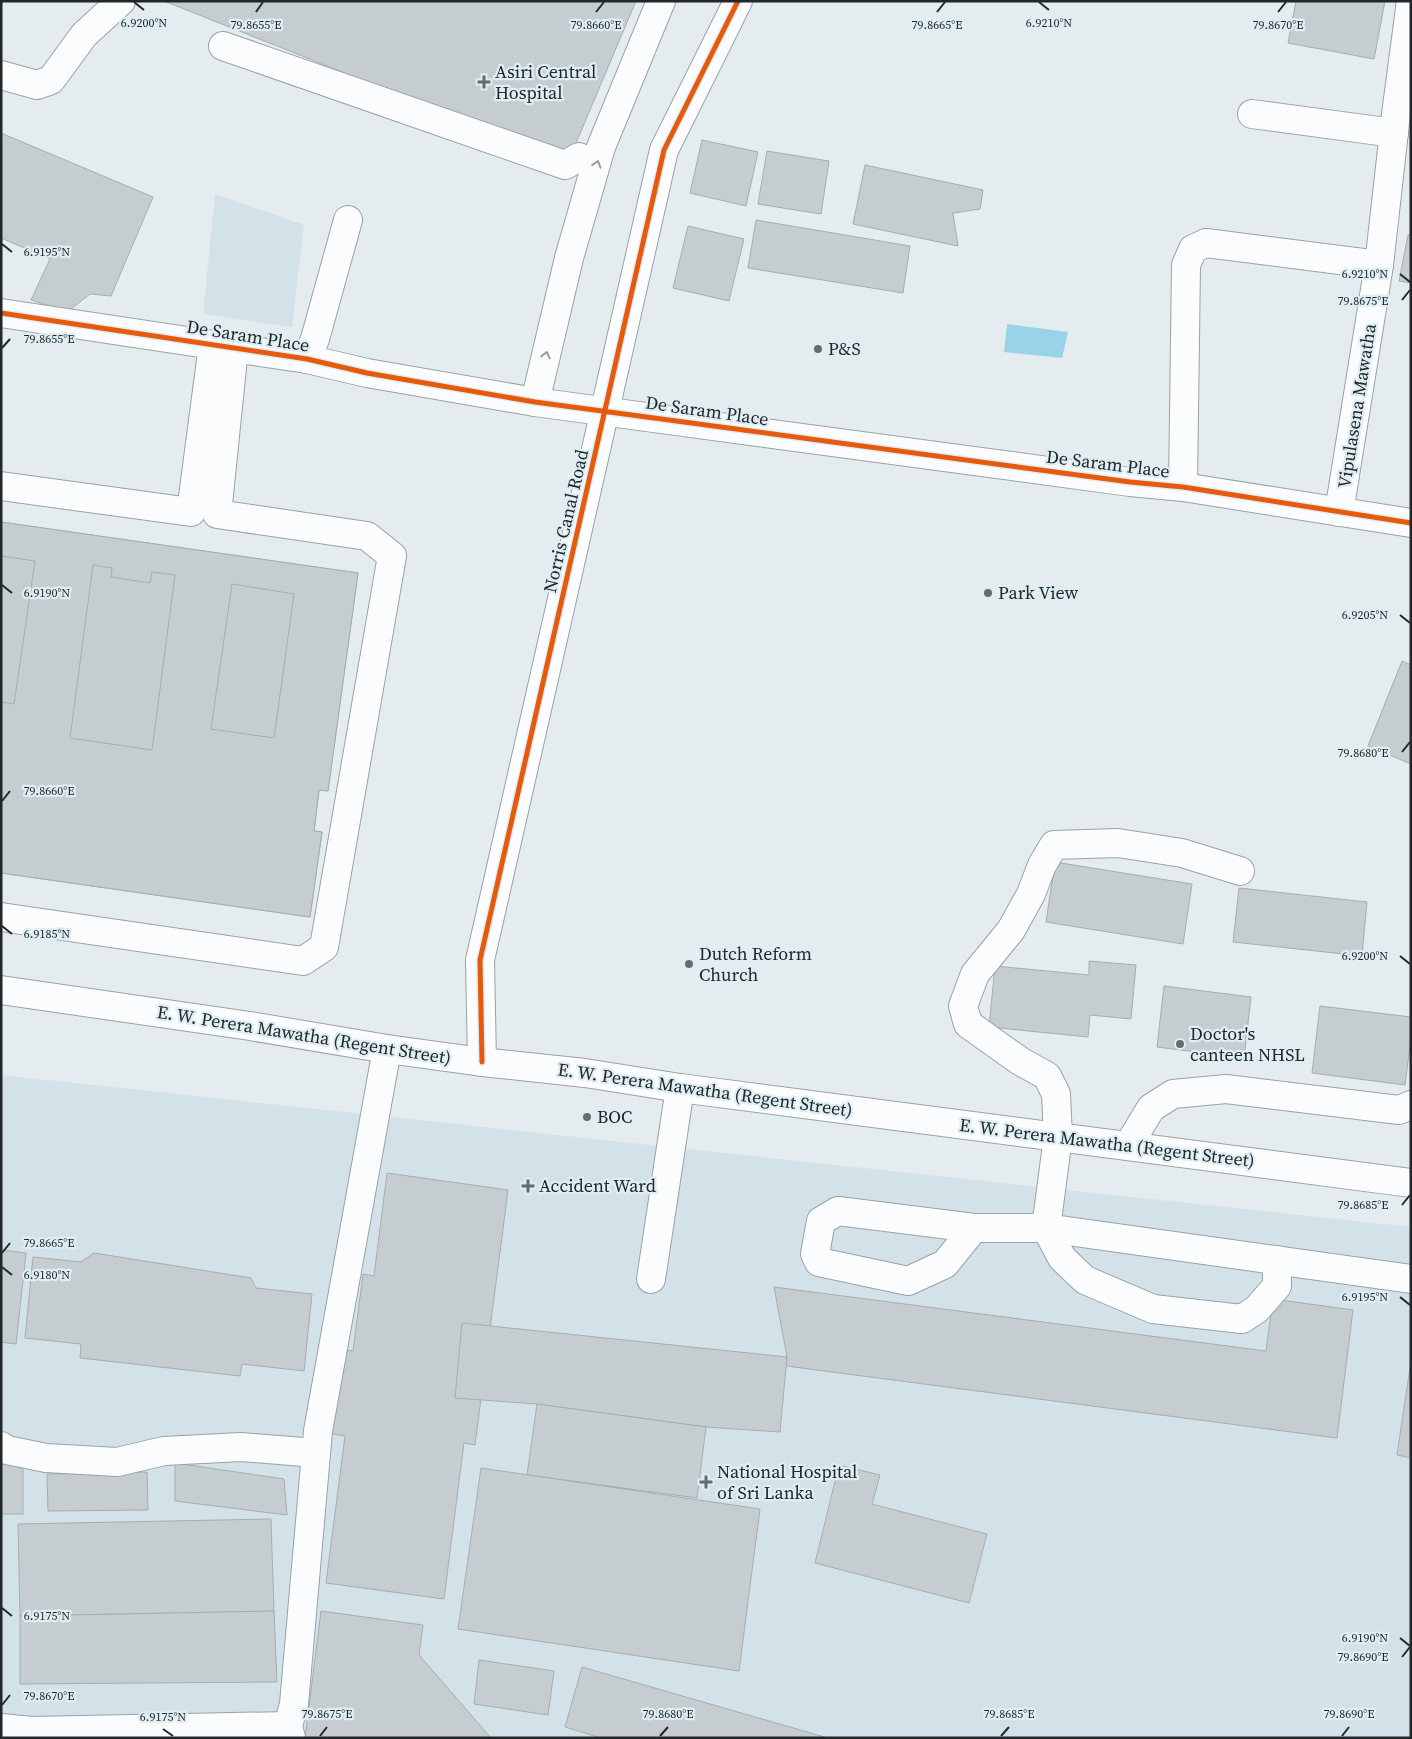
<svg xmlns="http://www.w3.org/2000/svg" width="1412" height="1739" font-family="'Source Serif 4',serif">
<rect width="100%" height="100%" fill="#e4ecef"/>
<!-- built -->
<g fill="#d3e2e9">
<path d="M215,194L304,225L292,327L203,314Z"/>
<path d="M1,1075L1411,1227V1738H1Z"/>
</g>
<!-- water -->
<path fill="#98d3ea" d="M1007,324L1068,332L1062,358L1004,352Z"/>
<!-- building -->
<g fill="#c6cdd0" stroke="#a6adaf" fill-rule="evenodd">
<path d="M164,1H636L568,162Z"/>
<path d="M1296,1H1385L1374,59L1288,43Z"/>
<path d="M1,133L153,197L111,296L90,294L67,312L31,300L50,259L1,238Z"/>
<path d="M702,140L758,152L746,206L690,193Z"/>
<path d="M767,151L829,161L821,214L758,204Z"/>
<path d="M865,165L983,190L980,209L953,213L958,246L853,224Z"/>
<path d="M756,220L910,246L903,293L748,268Z"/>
<path d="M688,226L744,239L729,301L673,288Z"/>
<path d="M1408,235H1411V283L1399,281Z"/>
<path d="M1,522L358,573L328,791L319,790L314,831L322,832L310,917L1,873Z"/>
<path d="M1,522L358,573L328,791L319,790L314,831L322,832L310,917L1,873V702L14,704L35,561L1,556ZM93,565L112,568L111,577L150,583L152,572L175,575L152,750L70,738ZM232,584L294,594L274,738L211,729Z"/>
<path d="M1402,661L1411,665V764L1368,746Z"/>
<path d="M1055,862L1192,884L1183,944L1046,922Z"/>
<path d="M1239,888L1367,902L1362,956L1233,942Z"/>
<path d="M1089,961L1136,965L1131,1019L1090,1015L1088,1037L989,1027L995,966L1089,975Z"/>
<path d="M1164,986L1251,997L1244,1058L1157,1047Z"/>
<path d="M1320,1006L1411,1017V1038L1405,1085L1312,1073Z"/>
<path d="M387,1173L508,1190L475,1445L464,1443L444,1599L326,1583L345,1436L328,1433L339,1349L353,1351L363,1274L374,1276Z"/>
<path d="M1,1250L26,1253L16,1344L1,1342Z"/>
<path d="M94,1253L251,1278L256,1288L312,1294L304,1371L242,1364L240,1376L80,1358L81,1344L25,1338L33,1257L81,1262Z"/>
<path d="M774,1287L1266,1351L1273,1299L1353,1310L1337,1438L786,1366L787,1357Z"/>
<path d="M462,1323L787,1357L780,1432L706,1427L537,1404L455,1398Z"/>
<path d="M1411,1361V1458L1397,1455Z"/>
<path d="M537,1404L706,1427L697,1498L527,1475Z"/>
<rect x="1" y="1462" width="22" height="52"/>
<path d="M175,1463L284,1479L287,1515L175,1501Z"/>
<path d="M839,1465L880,1475L872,1504L987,1534L969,1603L815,1563Z"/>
<path d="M481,1468L760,1509L739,1671L458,1629Z"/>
<path d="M147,1472L148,1510L48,1511L47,1474Z"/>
<path d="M271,1519L274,1611L20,1616L18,1524Z"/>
<path d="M274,1611L277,1682L20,1684V1616Z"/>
<path d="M321,1611L423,1625L419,1655L491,1738H305Z"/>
<path d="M479,1660L554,1671L548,1715L474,1704Z"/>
<path d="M582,1667L828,1738H601L565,1727Z"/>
</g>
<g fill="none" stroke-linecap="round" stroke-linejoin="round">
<defs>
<g id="minor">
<path d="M223,46L565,165L579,157"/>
<path d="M1,75L37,85L51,80L84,35L121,1"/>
<path d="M1252,114L1394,133"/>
<path d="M1,313L307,359L367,373L535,402L1130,482L1183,487L1411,523"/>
<path d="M307,359L315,339L348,220"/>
<path d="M535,402L569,258L601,147L661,1"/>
<path d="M1,486L191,512L213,345"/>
<path d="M1183,487L1186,265L1193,249L1206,243L1379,265"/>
<path d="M1339,512L1379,265L1396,114L1411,1"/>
<path d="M1240,871L1182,853L1118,843L1054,845L1042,865L1031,894L1011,930L975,974L963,1006L968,1024L1020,1061L1047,1076L1056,1094L1058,1137L1046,1228L1062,1258L1085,1280L1153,1309L1242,1319L1257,1309L1277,1286V1260"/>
<path d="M1,917L303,961L324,947L392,556L367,536L217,514L234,348"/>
<path d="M482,1062L480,960L664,150L738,1"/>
<path d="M1128,1146L1151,1108L1173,1094L1226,1089L1399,1110L1411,1105"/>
<path d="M974,1228L945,1264L908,1281L819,1262L815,1254L821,1221L838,1211L974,1228H1046L1411,1279"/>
<path d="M651,1279L680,1088"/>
<path d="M1,1446L7,1450L46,1458L117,1462L164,1451L241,1447L316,1453"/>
<path d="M1,1728L32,1731L288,1726"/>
<path d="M291,1738L288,1726L294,1704L318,1431L387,1049"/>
</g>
<path id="major" d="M1,990L250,1026L387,1049L482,1062L585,1073L680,1088L1411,1183"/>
</defs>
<!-- minor casing -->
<use href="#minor" stroke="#9ba2a4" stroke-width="30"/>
<!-- major casing -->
<use href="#major" stroke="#9ba2a4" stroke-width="30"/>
<!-- minor -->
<use href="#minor" stroke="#fbfcfd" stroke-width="28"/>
<!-- major -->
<use href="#major" stroke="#fbfcfd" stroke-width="28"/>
<defs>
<g id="cycleway">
<path d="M1,313L307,359L367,373L535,402L1130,482L1183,487L1411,523"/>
<path d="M482,1062L480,960L664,150L738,1"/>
</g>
</defs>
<!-- cycleway casing -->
<use href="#cycleway" stroke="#dfeef4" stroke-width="8"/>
<!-- cycleway -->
<use href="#cycleway" stroke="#e8590c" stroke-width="5"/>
</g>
<!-- one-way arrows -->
<defs><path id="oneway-chevron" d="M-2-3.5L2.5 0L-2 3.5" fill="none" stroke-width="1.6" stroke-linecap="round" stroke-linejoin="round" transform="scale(1.25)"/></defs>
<g stroke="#999c9e">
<use href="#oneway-chevron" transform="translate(597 164) rotate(-74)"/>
<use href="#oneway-chevron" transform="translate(546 355) rotate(-77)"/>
</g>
<!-- ticks -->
<path fill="none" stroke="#222729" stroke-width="2" d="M134,2L144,10M1039,2L1049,10M256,12L263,2M596,12L604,2M937,12L945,2M1278,12L1286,2M2,244L12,252M1400,274L1410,282M1402,300L1410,290M2,348L10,339M2,585L12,593M1400,615L1410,623M1402,752L1410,742M2,801L10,791M2,926L12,934M1400,956L1410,964M1402,1205L1410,1195M2,1253L10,1243M2,1267L12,1275M1400,1297L1410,1305M2,1608L12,1616M1400,1638L1410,1646M1402,1657L1410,1647M2,1705L10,1695M163,1729L173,1736M320,1736L327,1727M660,1736L668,1727M1001,1736L1009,1727M1342,1736L1349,1727"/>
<!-- markers -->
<g fill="#666c6e" stroke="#dfeef4" stroke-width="2">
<path d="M481.5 74.5h5v5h5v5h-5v5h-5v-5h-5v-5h5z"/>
<circle cx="818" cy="349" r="5"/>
<circle cx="988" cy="593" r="5"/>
<circle cx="689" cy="964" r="5"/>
<circle cx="1180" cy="1044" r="5"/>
<circle cx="587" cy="1117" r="5"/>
<path d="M525.5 1178.5h5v5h5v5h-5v5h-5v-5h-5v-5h5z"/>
<path d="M703.5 1474.5h5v5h5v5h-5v5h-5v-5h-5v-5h5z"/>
</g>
<g text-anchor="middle" stroke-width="4.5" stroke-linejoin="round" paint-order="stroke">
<!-- poi labels -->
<g font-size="18" fill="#222729" stroke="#dfeef4" text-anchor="start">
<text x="495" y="78">Asiri Central<tspan x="495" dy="21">Hospital</tspan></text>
<text x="828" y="355">P&amp;S</text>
<text x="998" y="599">Park View</text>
<text x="699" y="960">Dutch Reform<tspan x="699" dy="21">Church</tspan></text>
<text x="1190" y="1040">Doctor's<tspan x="1190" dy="21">canteen NHSL</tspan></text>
<text x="597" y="1123">BOC</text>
<text x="539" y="1192">Accident Ward</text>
<text x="717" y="1478">National Hospital<tspan x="717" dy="21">of Sri Lanka</tspan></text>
</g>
<!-- street labels -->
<g font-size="18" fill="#222729" stroke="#dfeef4">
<text transform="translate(248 336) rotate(9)" y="6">De Saram Place</text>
<text transform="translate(1357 406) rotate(-81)" y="6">Vipulasena Mawatha</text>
<text transform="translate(707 411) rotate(8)" y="6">De Saram Place</text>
<text transform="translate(1108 464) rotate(7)" y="6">De Saram Place</text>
<text transform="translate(566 521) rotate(-77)" y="6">Norris Canal Road</text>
<text transform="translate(304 1035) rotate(9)" y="6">E. W. Perera Mawatha (Regent Street)</text>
<text transform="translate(705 1090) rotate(8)" y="6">E. W. Perera Mawatha (Regent Street)</text>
<text transform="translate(1107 1143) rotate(7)" y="6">E. W. Perera Mawatha (Regent Street)</text>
</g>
</g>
<g font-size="12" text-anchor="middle" fill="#222729" stroke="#dfeef4" stroke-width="4.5" stroke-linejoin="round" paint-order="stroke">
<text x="144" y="27">6.9200°N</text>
<text x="1049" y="27">6.9210°N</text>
<text x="256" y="29">79.8655°E</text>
<text x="596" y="29">79.8660°E</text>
<text x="937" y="29">79.8665°E</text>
<text x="1278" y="29">79.8670°E</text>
<text x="47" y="256">6.9195°N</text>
<text x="1365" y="278">6.9210°N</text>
<text x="1363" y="305">79.8675°E</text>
<text x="49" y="343">79.8655°E</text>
<text x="47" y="597">6.9190°N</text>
<text x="1365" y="619">6.9205°N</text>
<text x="1363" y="757">79.8680°E</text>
<text x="49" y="795">79.8660°E</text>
<text x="47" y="938">6.9185°N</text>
<text x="1365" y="960">6.9200°N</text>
<text x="1363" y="1209">79.8685°E</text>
<text x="49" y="1247">79.8665°E</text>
<text x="47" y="1279">6.9180°N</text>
<text x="1365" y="1301">6.9195°N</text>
<text x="47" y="1620">6.9175°N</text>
<text x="1365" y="1642">6.9190°N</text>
<text x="1363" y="1661">79.8690°E</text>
<text x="49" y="1700">79.8670°E</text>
<text x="327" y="1718">79.8675°E</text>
<text x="668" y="1718">79.8680°E</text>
<text x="1009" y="1718">79.8685°E</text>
<text x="1349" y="1718">79.8690°E</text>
<text x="163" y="1721">6.9175°N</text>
</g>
<!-- border -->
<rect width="1412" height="1739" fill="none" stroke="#222729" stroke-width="5"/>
</svg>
